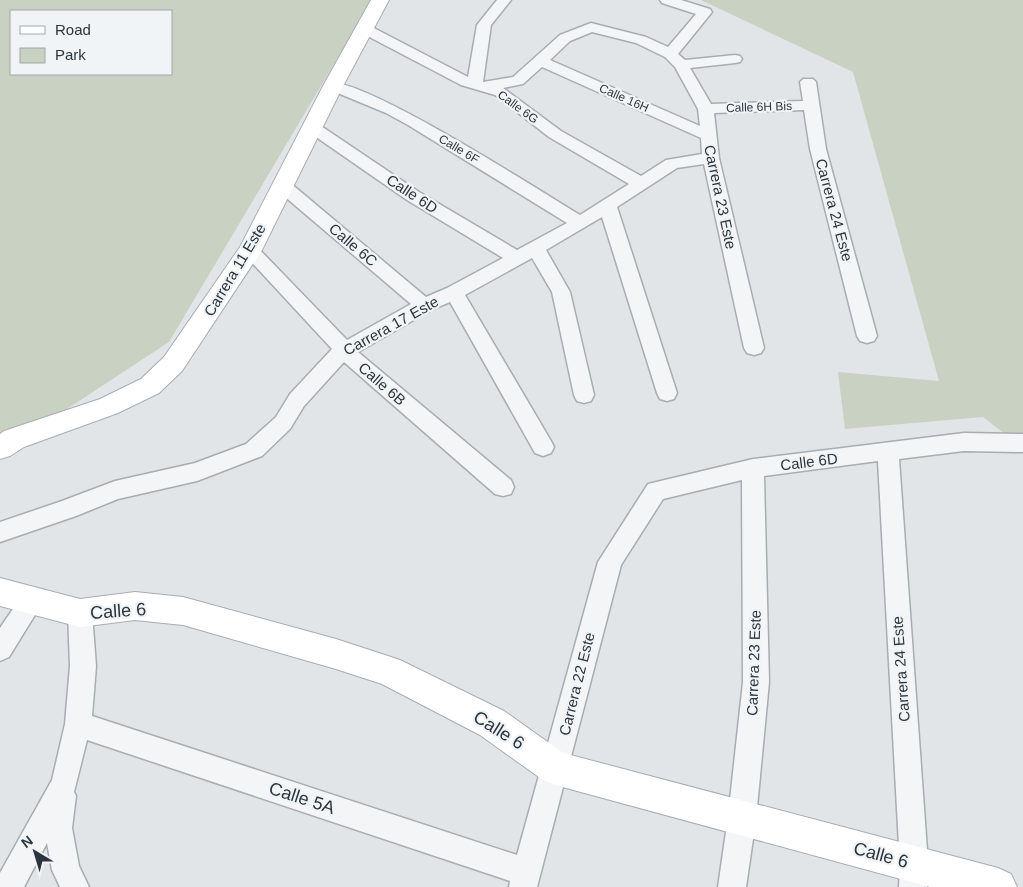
<svg xmlns="http://www.w3.org/2000/svg" width="1023" height="887" font-family="Arial,sans-serif">
<rect width="100%" height="100%" fill="#e1e5e8"/>
<!-- green -->
<g fill="#c9d1c3" fill-rule="evenodd">
<path d="M0,0H372L169,342L0,453ZM11,11H171V74H11Z"/>
<path d="M701,0H1023V448L983,417L845,429L838,372L939,381L853,72Z"/>
</g>
<g fill="none" stroke-linecap="round" stroke-linejoin="round">
<defs>
<g id="street">
<path d="M497,0H511L491,25L483,82L513,77L560,35L591,23L646,37L668,47L696,14L662,3L660,0H681L710,9L712,12L678,54L685,60L735,55L740,56L742,59L740,62L735,63L690,68L711,104L803,101L800,82L803,79H813L816,82L826,149L877,336L874,341L867,343L860,341L857,336L810,149L804,110L714,113L719,158L764,348L761,353L754,355L747,353L744,348L704,164L677,168L617,207L677,393L674,399L667,401L660,399L657,393L602,217L546,250L570,292L594,395L591,401L584,403L577,401L574,395L552,292L532,258L465,295L551,441L554,447L551,453L543,456L535,453L450,302L431,310L358,352L511,480L514,487L511,494L503,496L495,494L344,362L304,406L290,429L262,456L197,481L118,499L76,516L0,542V522L62,501L115,481L195,463L246,444L276,417L290,394L332,349L244,254L241,250L244,246L250,244L256,246L347,340L411,304L277,190L275,186L277,182L283,181L289,182L426,297L447,288L503,258L407,200L306,130L304,127L306,124H318L419,192L517,250L567,223L408,125L386,113L328,89L325,86L328,83C360,75 542,192 580,215L629,184L549,137L495,95L461,85L358,31L356,28L358,25H368L468,77L477,25ZM592,32L636,43L665,57L675,67L698,109L700,126L550,60L570,41ZM542,67L701,138L702,154L666,160L641,176L561,131L503,88L523,84Z"/>
<path d="M964,433L1023,434V452L964,451L899,459L928,864L927,887H899L900,864L878,461L764,476L769,682L756,818L746,887H718L728,818L743,682L742,480L663,499L621,565L537,887H509L510,881L87,740L74,792L76,796L72,828L79,866L89,887H60L52,870L47,843L24,887H0V873L52,780L65,724L70,666L68,613L71,605L80,602L89,605L92,613L96,666L92,716L517,855L598,562L648,484L753,459Z"/>
<path d="M31,591L39,594L43,602L9,657L0,661V628L23,594Z"/>
</g>
<g id="secondary">
<path d="M371,0H389L343,86L262,250L182,371L159,393L118,413L24,447L10,456L0,459V434L4,431L100,399L141,379L164,357L240,247L323,86Z"/>
<path d="M0,578L80,599L135,592L183,597L336,639L400,660L504,711L563,753L998,868L1011,874L1017,887H930L555,785L543,780L480,735L382,684L336,669L183,625L135,620L80,627L0,606Z"/>
</g>
</defs>
<!-- street casing -->
<use href="#street" stroke="#a7adb2" stroke-width="3"/>
<!-- secondary casing -->
<use href="#secondary" stroke="#a7adb2" stroke-width="2"/>
<!-- street -->
<use href="#street" fill="#f4f5f7" fill-rule="evenodd"/>
<!-- secondary -->
<use href="#secondary" fill="#fff" fill-rule="evenodd"/>
</g>
<g text-anchor="middle" stroke-width="4.5" stroke-linejoin="round" paint-order="stroke">
<!-- far-street labels -->
<g font-size="12" fill="#2b353e" stroke="#f1f4f6">
<text transform="translate(624 98) rotate(24)" y="4">Calle 16H</text>
<text transform="translate(518 107) rotate(36)" y="4">Calle 6G</text>
<text transform="translate(759 107) rotate(-2)" y="4">Calle 6H Bis</text>
<text transform="translate(459 149) rotate(31)" y="4">Calle 6F</text>
</g>
<!-- street labels -->
<g font-size="15" fill="#2b353e" stroke="#f1f4f6">
<text transform="translate(412 194) rotate(33)" y="5">Calle 6D</text>
<text transform="translate(720 197) rotate(78)" y="5">Carrera 23 Este</text>
<text transform="translate(834 210) rotate(75)" y="5">Carrera 24 Este</text>
<text transform="translate(353 245) rotate(40)" y="5">Calle 6C</text>
<text transform="translate(235 270) rotate(-59)" y="5">Carrera 11 Este</text>
<text transform="translate(391 326) rotate(-29)" y="5">Carrera 17 Este</text>
<text transform="translate(382 384) rotate(41)" y="5">Calle 6B</text>
<text transform="translate(809 462) rotate(-7)" y="5">Calle 6D</text>
<text transform="translate(754 663) rotate(-88)" y="5">Carrera 23 Este</text>
<text transform="translate(901 669) rotate(-94)" y="5">Carrera 24 Este</text>
<text transform="translate(577 684) rotate(-76)" y="5">Carrera 22 Este</text>
</g>
<!-- near-street labels -->
<g font-size="18" fill="#2b353e" stroke="#f1f4f6">
<text transform="translate(118 611) rotate(-4)" y="6">Calle 6</text>
<text transform="translate(499 730) rotate(32)" y="6">Calle 6</text>
<text transform="translate(302 798) rotate(18)" y="6">Calle 5A</text>
<text transform="translate(881 855) rotate(15)" y="6">Calle 6</text>
</g>
</g>
<!-- legend -->
<rect x="10" y="10" width="162" height="65" fill="#f1f4f6" stroke="#a2a8ac"/>
<rect x="20" y="26" width="25" height="8" fill="#ffffff" stroke="#a2a8ac"/>
<text x="55" y="35" font-size="15" fill="#2b353e">Road</text>
<rect x="20" y="48" width="25" height="15" fill="#c9d1c3" stroke="#a2a8ac"/>
<text x="55" y="60" font-size="15" fill="#2b353e">Park</text>
<!-- north arrow -->
<g transform="translate(35 852) rotate(322)" stroke="#f1f4f6" stroke-width="4" paint-order="stroke">
<path d="M0-4L9 19L0 12L-9 19Z" fill="#2b353e"/>
<text y="-8" font-size="14" font-weight="bold" text-anchor="middle" fill="#2b353e">N</text>
</g>
</svg>
